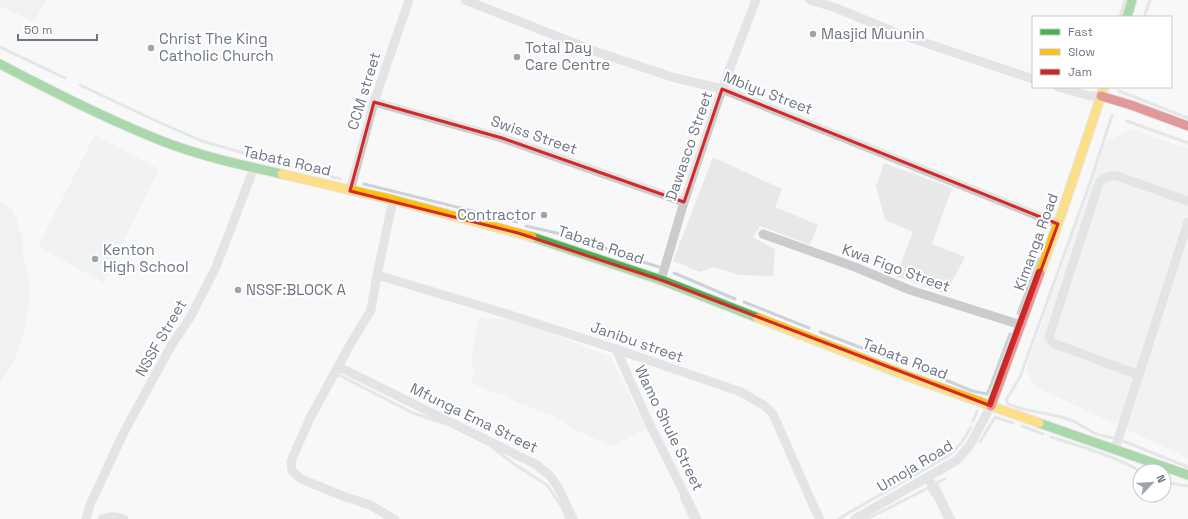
<svg xmlns="http://www.w3.org/2000/svg" width="1188" height="519" font-family="'Space Grotesk',sans-serif">
<rect width="100%" height="100%" fill="#f8f8f8"/>
<!-- built -->
<g fill="#e8eaea">
<path d="M1132,129L1188,149V458L1034,386L1026,369L1106,142Z"/>
<path d="M95,135L159,169L103,283L38,246Z"/>
<path d="M478,318L513,319L611,357L646,429L612,446L571,428L558,418L516,402L500,393L493,392L471,383L474,372L471,360Z"/>
</g>
<!-- green -->
<g fill="#e6e9e6">
<path d="M0,0H46L34,22L0,6Z"/>
<path d="M713,157L782,189L775,207L818,225L810,245L760,226L753,237L775,249L773,276L739,275L714,267L700,272L673,261Z"/>
<path d="M884,163L952,188L932,244L965,257L946,294L896,276L913,232L885,220L876,186Z"/>
<path d="M0,202L13,210L22,236L24,260L30,284L29,303L23,336L14,362L0,383Z"/>
</g>
<g fill="none" stroke-linecap="round" stroke-linejoin="round">
<!-- stream -->
<g stroke="#cdd2d6" stroke-width="3">
<path d="M1120,17L1125,0"/>
<path d="M1144,17L1150,0"/>
<path d="M0,47L65,78"/>
<path d="M80,85L154,120L202,141L296,168L341,179"/>
<path d="M1119,91L1188,118"/>
<path d="M1112,115L1092,177L1020,377L1006,400L1008,404L1022,409L1062,417L1075,422L1096,434L1118,439L1188,467"/>
<path d="M1127,121L1188,143"/>
<path d="M364,184L517,222"/>
<path d="M526,226L561,234L619,253"/>
<path d="M628,257L659,267"/>
<path d="M674,273L735,299"/>
<path d="M744,302L809,328"/>
<path d="M1018,313L1039,259"/>
<path d="M820,332L904,364"/>
<path d="M924,371L972,391L987,394L989,390L1010,334"/>
<path d="M337,374L413,413L446,424"/>
<path d="M973,421L977,411"/>
<path d="M1022,426L1043,434"/>
<path d="M1051,437C1082,447 1112,455 1140,471"/>
<path d="M980,442L995,417L1013,423"/>
<path d="M492,447L514,464L547,485L562,507L567,519"/>
<path d="M945,479L936,483L954,519"/>
<path d="M1164,482L1188,486"/>
<path d="M681,497L691,519"/>
<path d="M838,519L948,456C959,448 965,438 971,427"/>
<path d="M867,519L928,488L932,494"/>
</g>
<defs>
<g id="fast">
<path d="M1127,17L1132,0"/>
<path d="M0,64C53,92 106,119 162,141C200,156 242,165 282,174"/>
<path d="M532,237L661,280L758,318"/>
<path d="M1039,423L1188,475"/>
</g>
<g id="slow">
<path d="M282,174L393,200L532,237"/>
<path d="M1040,273L1058,224L1104,87"/>
<path d="M758,318L907,376L1039,423"/>
</g>
<g id="jam">
<path d="M1101,96L1131,105L1188,126"/>
<path d="M991,406L1040,273"/>
</g>
</defs>
<!-- fast casing -->
<use href="#fast" stroke="#d4d5d5" stroke-width="11"/>
<!-- slow casing -->
<use href="#slow" stroke="#d4d5d5" stroke-width="11"/>
<!-- jam casing -->
<use href="#jam" stroke="#d4d5d5" stroke-width="11"/>
<!-- street -->
<g stroke="#cbccce" stroke-width="9">
<path d="M465,0L597,52L672,77L722,89L1058,224"/>
<path d="M810,0L836,8L899,34L1033,79"/>
<path d="M1058,87L1090,96H1101"/>
<path d="M374,102L502,138L684,202"/>
<path d="M350,191L374,102L409,0"/>
<path d="M393,200L377,275L371,310L351,343L310,418L291,461L292,471L301,479L343,496L370,505L394,519"/>
<path d="M763,234L855,267L910,290L1021,325"/>
<path d="M377,275L507,314L616,349L741,392L765,406L773,414L813,505L820,519"/>
<path d="M661,280L684,202L722,89L756,0"/>
<path d="M616,349L649,423L697,519"/>
<path d="M339,367L537,465L550,476L559,489L573,519"/>
<path d="M1139,375L1058,345L1053,343L1049,337L1099,183C1105,177 1109,175 1117,176L1188,201"/>
<path d="M1115,449L1188,222"/>
<path d="M928,477L949,519"/>
<path d="M86,519L90,505L123,434L171,346L191,316L216,267L254,168"/>
<path d="M102,519C109,516 117,516 124,519"/>
<path d="M855,519L957,460L970,445L991,406"/>
</g>
<!-- fast -->
<use href="#fast" stroke="#4caf50" stroke-width="9"/>
<!-- slow -->
<use href="#slow" stroke="#ffc107" stroke-width="9"/>
<!-- jam -->
<use href="#jam" stroke="#c62828" stroke-width="9"/>
</g>
<!-- marked area -->
<path d="M0 0H1188V519H0ZM722,89L1058,224L991,406L661,280L518,233L350,191L374,102L502,138L684,202Z" fill="#f8f8f8" fill-opacity=".55" fill-rule="evenodd"/>
<path fill="none" stroke="#d62828" stroke-width="3" stroke-linejoin="round" d="M722,89L1058,224L991,406L661,280L518,233L350,191L374,102L502,138L684,202Z"/>
<!-- markers -->
<g fill="#9da4ad" stroke="#fff" stroke-width="1.5">
<circle cx="813" cy="34" r="4"/>
<circle cx="151" cy="48" r="4"/>
<circle cx="517" cy="57" r="4"/>
<circle cx="544" cy="215" r="4"/>
<circle cx="95" cy="259" r="4"/>
<circle cx="238" cy="290" r="4"/>
</g>
<g text-anchor="middle" stroke-width="4" stroke-linejoin="round" paint-order="stroke">
<!-- poi labels -->
<g font-size="15" fill="#6c7684" stroke="#fff" text-anchor="start">
<text x="821" y="39">Masjid Muunin</text>
<text x="159" y="44">Christ The King<tspan x="159" dy="17">Catholic Church</tspan></text>
<text x="525" y="53">Total Day<tspan x="525" dy="17">Care Centre</tspan></text>
<text x="536" y="220" text-anchor="end">Contractor</text>
<text x="103" y="255">Kenton<tspan x="103" dy="17">High School</tspan></text>
<text x="246" y="295">NSSF:BLOCK A</text>
</g>
<!-- street labels -->
<g font-size="15" fill="#6c7684" stroke="#fff">
<text transform="translate(364 91) rotate(-73)" y="5">CCM street</text>
<text transform="translate(768 93) rotate(21)" y="5">Mbiyu Street</text>
<text transform="translate(534 135) rotate(19)" y="5">Swiss Street</text>
<text transform="translate(689 146) rotate(-71)" y="5">Dawasco Street</text>
<text transform="translate(287 161) rotate(13)" y="5">Tabata Road</text>
<text transform="translate(1036 242) rotate(-70)" y="5">Kimanga Road</text>
<text transform="translate(601 245) rotate(19)" y="5">Tabata Road</text>
<text transform="translate(896 268) rotate(20)" y="5">Kwa Figo Street</text>
<text transform="translate(161 338) rotate(-60)" y="5">NSSF Street</text>
<text transform="translate(637 342) rotate(19)" y="5">Janibu street</text>
<text transform="translate(905 359) rotate(21)" y="5">Tabata Road</text>
<text transform="translate(474 418) rotate(26)" y="5">Mfunga Ema Street</text>
<text transform="translate(669 428) rotate(64)" y="5">Wamo Shule Street</text>
<text transform="translate(915 466) rotate(-31)" y="5">Umoja Road</text>
</g>
</g>
<!-- legend -->
<rect x="1032" y="16" width="140" height="72" fill="#ffffff" stroke="#c4c8ce"/>
<rect x="1040" y="29" width="20" height="6" fill="#4caf50" stroke="#c4c8ce"/>
<text x="1068" y="36" font-size="12" fill="#6c7684">Fast</text>
<rect x="1040" y="49" width="20" height="6" fill="#ffc107" stroke="#c4c8ce"/>
<text x="1068" y="56" font-size="12" fill="#6c7684">Slow</text>
<rect x="1040" y="69" width="20" height="6" fill="#c62828" stroke="#c4c8ce"/>
<text x="1068" y="76" font-size="12" fill="#6c7684">Jam</text>
<!-- north arrow -->
<g transform="translate(1152 483) rotate(65)"><circle r="19" fill="#ffffff" stroke="#c4c8ce"/>
<path d="M0-3L7 15L0 10L-7 15Z" fill="#9da4ad"/>
<text y="-6" font-size="11" font-weight="bold" text-anchor="middle" fill="#6c7684">N</text>
</g>
<!-- scale -->
<path d="M18 34v6h79v-6" fill="none" stroke="#6c7684" stroke-width="2"/>
<text x="24" y="34" font-size="12" fill="#6c7684" stroke="#ffffff" stroke-width="3" paint-order="stroke">50 m</text>
</svg>
